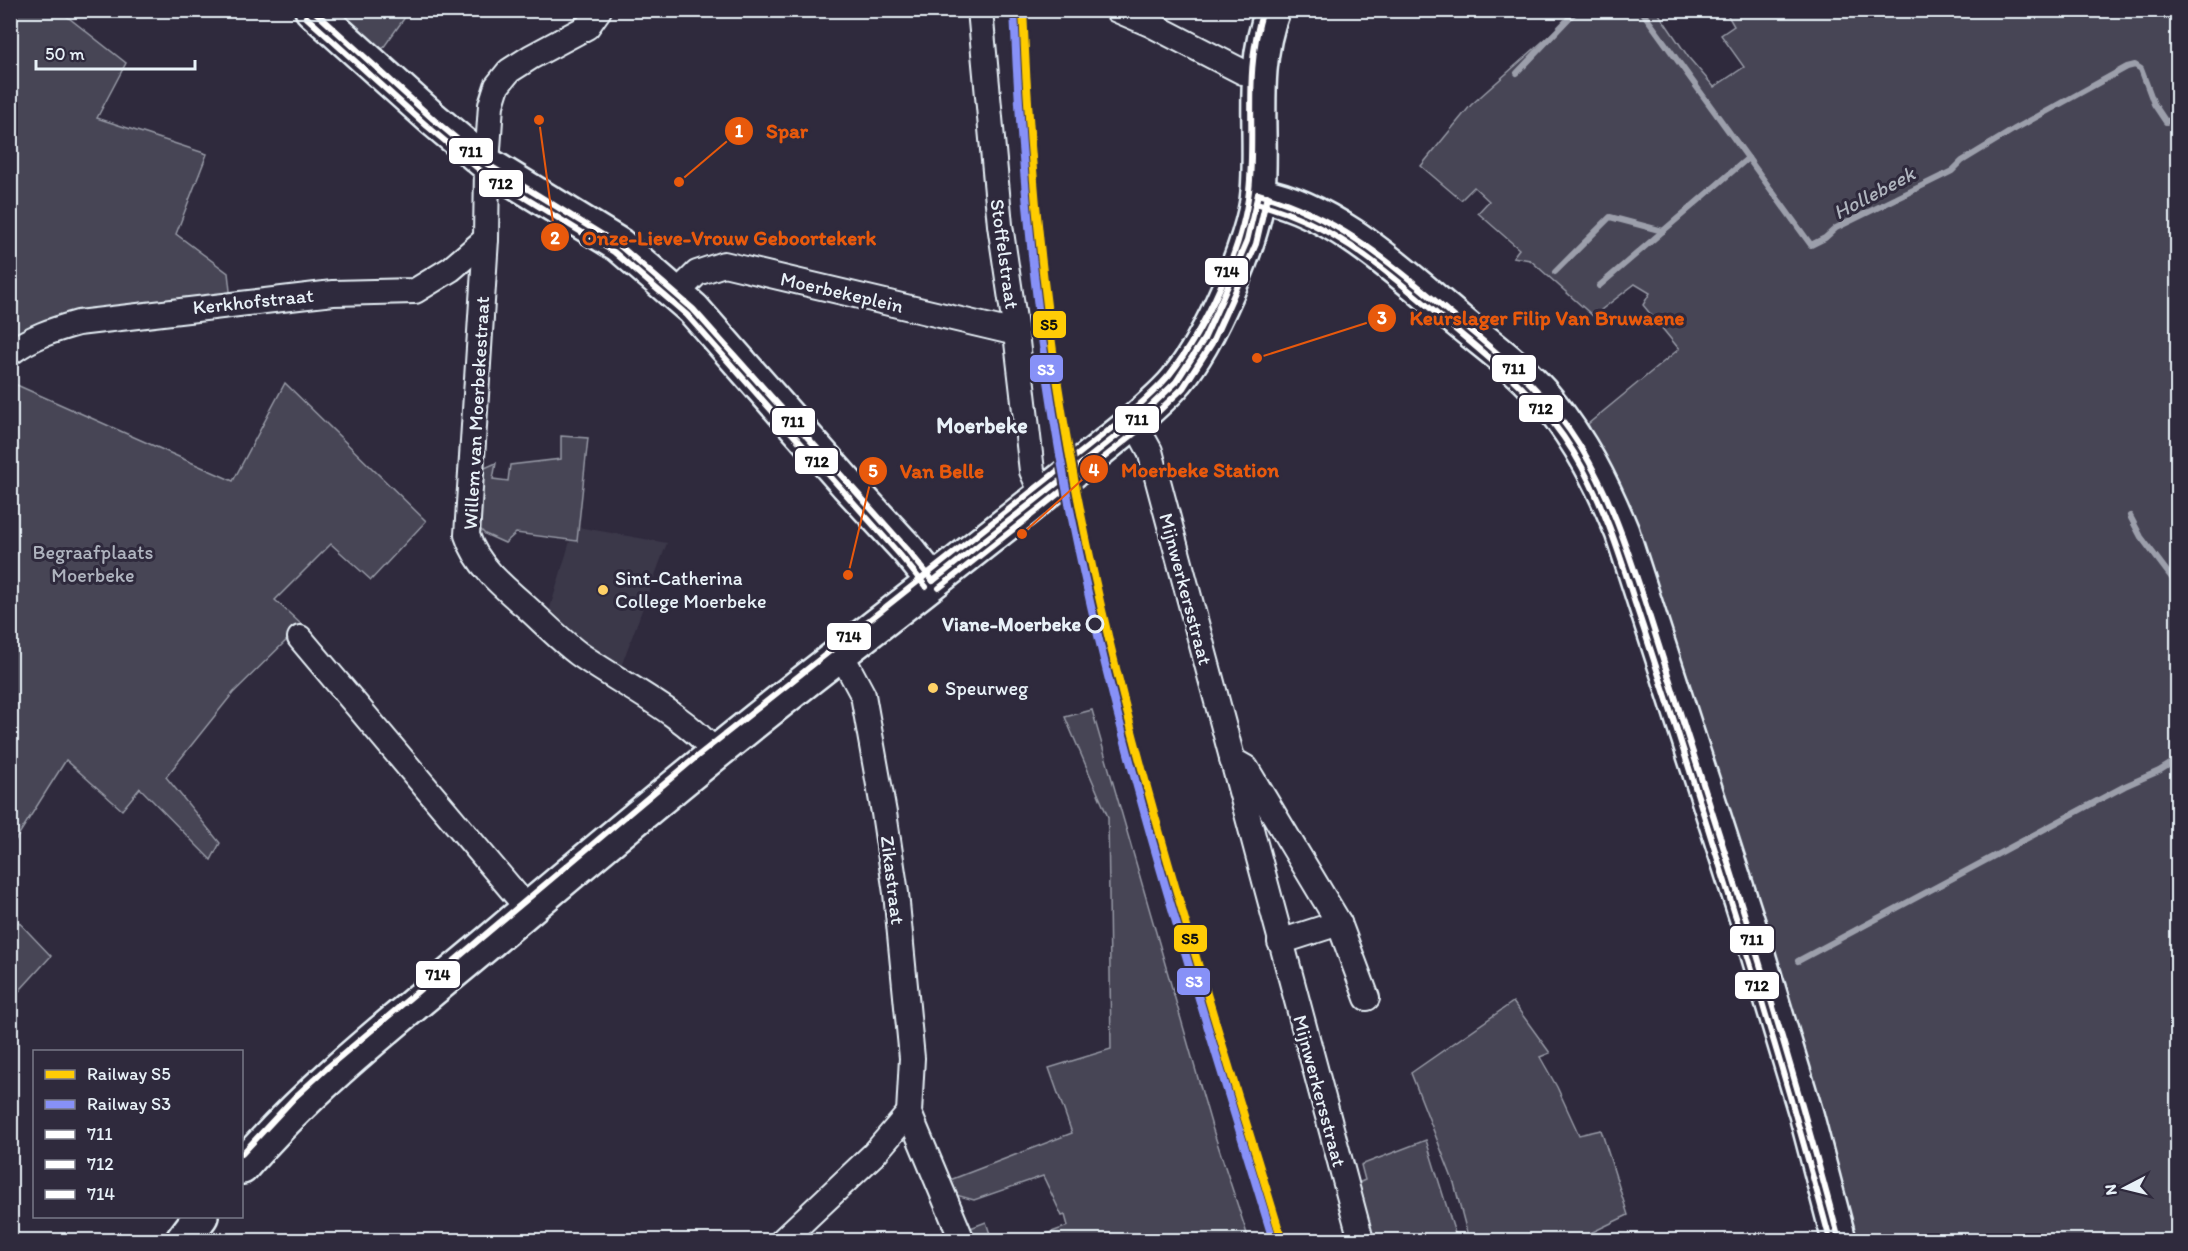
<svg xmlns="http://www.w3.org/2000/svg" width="2188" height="1251" font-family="Itim,sans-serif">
<rect width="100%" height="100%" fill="#2f2a3d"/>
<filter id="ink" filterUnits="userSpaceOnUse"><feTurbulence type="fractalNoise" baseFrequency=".0167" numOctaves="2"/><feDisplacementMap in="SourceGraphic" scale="12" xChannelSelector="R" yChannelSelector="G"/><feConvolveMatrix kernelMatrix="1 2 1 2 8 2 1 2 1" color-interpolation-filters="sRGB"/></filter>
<g filter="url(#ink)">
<!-- built -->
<path fill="#3b3749" d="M578,527L667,543L619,672L548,615L570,541H577Z"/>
<!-- green -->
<g fill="#464455" stroke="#979aa6" stroke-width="1.5">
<path d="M406,10L408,13L381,51L333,11Z"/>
<path d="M10,11H60L126,63L97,118L207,154L176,234L228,273L231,300L11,343Z"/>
<path d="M1577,11H1657L1689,58L1714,87L1744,67L1721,35L1734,26L1727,14L1732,11H2177V1240H1851L1622,495L1588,424L1679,349L1643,305L1650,293L1635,284L1593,316L1530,260L1513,257L1519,249L1478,213L1489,201L1474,187L1461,200L1421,166L1471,105Z"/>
<path d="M10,382L233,481L285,383L426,521L371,580L331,544L275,600L302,625L233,693L166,777L220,843L211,860L140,788L122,810L66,760L11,847Z"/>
<path d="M561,436L588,438L577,541L516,533L505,543L485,534L476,525L478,471L496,463L493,479L508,481L510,465L561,459Z"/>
<path d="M1092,710L1212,1127L1249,1240H1030L1068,1226L1065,1215L1062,1216L1043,1176L974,1200L956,1195L950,1180L1072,1133L1049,1068L1111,1049L1108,817L1065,717Z"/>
<path d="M11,914L51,956L11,1000H10Z"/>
<path d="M1513,1002L1550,1053L1540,1057L1557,1087L1579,1135L1601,1130L1628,1215L1576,1240H1469L1454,1183L1411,1073Z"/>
<path d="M1426,1140L1457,1240H1367L1352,1186L1365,1180L1361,1165Z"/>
<path d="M986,1222L992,1240H972L968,1229Z"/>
</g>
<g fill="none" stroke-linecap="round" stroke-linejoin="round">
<!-- stream -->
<g stroke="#9c9fab" stroke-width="6">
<path d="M1641,10L1811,245L1825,238L1836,228L1952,171L1962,161L2013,130L2127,67L2135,65L2141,69L2154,104L2166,122L2178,116"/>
<path d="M1517,73L1572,15L1579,10"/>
<path d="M1555,272L1610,217L1663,231"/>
<path d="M1599,286L1748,158"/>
<path d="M2130,516L2141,537L2178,586"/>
<path d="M1798,961L2125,786L2159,771L2178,759"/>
</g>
<defs>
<g id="street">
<path d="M599,10L587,27L531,57L509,71L497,86L491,105L487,164L486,239L467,535C476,564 502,586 524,605C542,621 560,640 579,654C623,685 681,712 716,753"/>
<path d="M980,10L1000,225L1016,333L1032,471L1042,494"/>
<path d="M1117,10L1152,25L1243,72L1260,73"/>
<path d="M677,293L697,273L724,264L1016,333"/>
<path d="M10,353C31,337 53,330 78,323L333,293L415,291L451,269L486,239"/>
<path d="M1134,422L1150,451C1219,715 1289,978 1361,1240"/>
<path d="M300,638L528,909"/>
<path d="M841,654L863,695L884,813L896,893L912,1058L909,1113L962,1240"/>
<path d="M1232,760L1246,768L1339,923L1367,998"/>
<path d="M1280,942L1339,923"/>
<path d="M783,1240L874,1154L909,1113"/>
</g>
<g id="secondary">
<path d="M312,10L433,119L487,164L619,245L693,309L847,484L907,549L933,581"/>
<path d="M1258,194C1336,209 1401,273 1460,322C1490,347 1524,371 1548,401C1581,442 1602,483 1622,532L1753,938L1806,1114L1839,1240"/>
<path d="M242,1167C317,1079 413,1007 501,932C607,842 713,753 822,668C927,587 1031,505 1134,422C1148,408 1165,395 1177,380C1208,344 1255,239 1258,192C1263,132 1250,69 1273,10"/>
<path d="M183,1240L201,1216"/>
</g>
</defs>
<!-- street casing -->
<use href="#street" stroke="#e8f1f8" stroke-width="28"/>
<!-- secondary casing -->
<use href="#secondary" stroke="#e8f1f8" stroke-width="38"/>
<!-- street -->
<use href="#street" stroke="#2f2a3d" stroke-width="24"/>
<!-- secondary -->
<use href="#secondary" stroke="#2f2a3d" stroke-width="33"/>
<defs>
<g id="bus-1">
<path d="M313,10L433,119L487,164L619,245L693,309L907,549L933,581"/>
<path d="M1258,194C1341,217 1394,266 1458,320C1506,361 1546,391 1580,446C1610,495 1627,548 1645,602C1658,642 1670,682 1683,722C1739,894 1793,1065 1839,1240"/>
<path d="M933,581L1134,422L1176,382L1204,339L1223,297L1247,241L1258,194"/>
</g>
<g id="bus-2">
<path d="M306,17L427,126L481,171L614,252L687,315L900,555L926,587"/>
<path d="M1256,203C1336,224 1387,272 1449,324C1498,366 1539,396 1574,453C1602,500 1619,551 1635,603C1649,644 1662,686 1676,727C1730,897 1784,1067 1830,1240"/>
<path d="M939,588L1140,429L1183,388L1212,343L1231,301L1256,244L1267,196"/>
</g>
<path id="bus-3" d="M242,1154L295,1097L328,1067L695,758L1128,415C1142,402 1158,389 1170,374C1205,329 1243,248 1249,191C1256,128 1243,74 1263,10"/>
</defs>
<!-- bus-1 casing -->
<use href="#bus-1" stroke="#2f2a3d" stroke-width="10"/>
<!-- bus-2 casing -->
<use href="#bus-2" stroke="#2f2a3d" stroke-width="10"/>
<!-- bus-3 casing -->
<use href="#bus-3" stroke="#2f2a3d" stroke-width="10"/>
<!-- bus-1 -->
<use href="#bus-1" stroke="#fff" stroke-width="6"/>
<!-- bus-2 -->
<use href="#bus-2" stroke="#fff" stroke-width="6"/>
<!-- bus-3 -->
<use href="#bus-3" stroke="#fff" stroke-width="6"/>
<defs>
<path id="rail-1" d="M1023,10C1030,179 1047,348 1081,514C1131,760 1209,999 1282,1240"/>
<path id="rail-2" d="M1014,10C1021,180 1038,348 1071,514C1121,761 1200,1000 1273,1240"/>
</defs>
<!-- rail-1 casing -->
<use href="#rail-1" stroke="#2f2a3d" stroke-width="12"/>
<!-- rail-2 casing -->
<use href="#rail-2" stroke="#2f2a3d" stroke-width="12"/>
<!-- rail-1 -->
<use href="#rail-1" stroke="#ffcc06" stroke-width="8"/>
<!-- rail-2 -->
<use href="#rail-2" stroke="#8791f7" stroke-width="8"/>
</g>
</g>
<!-- markers -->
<g fill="#ffd166" stroke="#2f2a3d" stroke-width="2">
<circle cx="603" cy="590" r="6"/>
<circle cx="933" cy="688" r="6"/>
</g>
<circle fill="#2f2a3d" stroke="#e8f1f8" stroke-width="3" cx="1095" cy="624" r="8"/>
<g text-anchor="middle" stroke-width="6" stroke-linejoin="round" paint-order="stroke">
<!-- street labels -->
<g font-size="20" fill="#e8f1f8" stroke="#2f2a3d">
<text transform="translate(1005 254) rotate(82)" y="7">Stoffelstraat</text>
<text transform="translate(842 292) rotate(13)" y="7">Moerbekeplein</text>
<text transform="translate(253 301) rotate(-6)" y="7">Kerkhofstraat</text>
<text transform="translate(476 413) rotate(-87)" y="7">Willem van Moerbekestraat</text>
<text transform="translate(1186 589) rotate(75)" y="7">Mijnwerkersstraat</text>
<text transform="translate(893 880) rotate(83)" y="7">Zikastraat</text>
<text transform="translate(1320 1091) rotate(75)" y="7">Mijnwerkersstraat</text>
</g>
<!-- park labels -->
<g font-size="20" fill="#afb4bf" stroke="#2f2a3d">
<text x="93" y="559">Begraafplaats<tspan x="93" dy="23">Moerbeke</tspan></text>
</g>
<!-- poi labels -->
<g font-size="20" fill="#e8f1f8" stroke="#2f2a3d" text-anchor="start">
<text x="615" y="585">Sint-Catherina<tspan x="615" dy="23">College Moerbeke</tspan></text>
<text x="945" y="695">Speurweg</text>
</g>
<!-- stop labels -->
<g font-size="20" font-weight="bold" fill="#e8f1f8" stroke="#2f2a3d" text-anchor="end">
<text x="1081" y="631">Viane-Moerbeke</text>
</g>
<!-- water labels -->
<g font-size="21" font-style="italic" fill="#afb4be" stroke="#2f2a3d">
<text transform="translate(1874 193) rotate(-28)" y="7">Hollebeek</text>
</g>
<!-- quarter labels -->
<g font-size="22" font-weight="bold" fill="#e8f1f8" stroke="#2f2a3d">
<text x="982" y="433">Moerbeke</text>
</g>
</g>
<!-- callouts -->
<path fill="none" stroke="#e8590c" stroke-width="2" d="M679 182L739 131M539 120L555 237M1257 358L1382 318M1022 534L1094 469M848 575L873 471"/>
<g fill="#e8590c" stroke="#2f2a3d" stroke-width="2">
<circle cx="679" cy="182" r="6"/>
<circle cx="539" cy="120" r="6"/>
<circle cx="1257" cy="358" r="6"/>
<circle cx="1022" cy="534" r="6"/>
<circle cx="848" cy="575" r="6"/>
<circle cx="739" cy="131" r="15"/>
<circle cx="555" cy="237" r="15"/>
<circle cx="1382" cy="318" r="15"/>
<circle cx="1094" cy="469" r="15"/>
<circle cx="873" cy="471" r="15"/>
</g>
<g font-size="18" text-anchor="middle" font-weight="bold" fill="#fff">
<text x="739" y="137">1</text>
<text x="555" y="244">2</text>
<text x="1382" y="324">3</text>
<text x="1094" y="476">4</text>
<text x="873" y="477">5</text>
</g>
<g font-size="21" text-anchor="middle" font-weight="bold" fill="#e8590c" stroke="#2f2a3d" stroke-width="6" stroke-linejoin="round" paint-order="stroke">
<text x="787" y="138">Spar</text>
<text x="729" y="245">Onze-Lieve-Vrouw Geboortekerk</text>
<text x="1547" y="325">Keurslager Filip Van Bruwaene</text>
<text x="1200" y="477">Moerbeke Station</text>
<text x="942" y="478">Van Belle</text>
</g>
<g stroke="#2f2a3d" stroke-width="2">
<rect x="448" y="137" width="46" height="28" rx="6" fill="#fff"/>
<rect x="478" y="169" width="46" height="29" rx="6" fill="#fff"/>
<rect x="1204" y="257" width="45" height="29" rx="6" fill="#fff"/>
<rect x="1032" y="310" width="35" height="29" rx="6" fill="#ffcc06"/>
<rect x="1491" y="354" width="46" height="29" rx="6" fill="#fff"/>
<rect x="1029" y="354" width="35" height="29" rx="6" fill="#8791f7"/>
<rect x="1518" y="394" width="46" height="29" rx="6" fill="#fff"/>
<rect x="1114" y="405" width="46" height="29" rx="6" fill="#fff"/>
<rect x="771" y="407" width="45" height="29" rx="6" fill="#fff"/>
<rect x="794" y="447" width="45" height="28" rx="6" fill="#fff"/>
<rect x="826" y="622" width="46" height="29" rx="6" fill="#fff"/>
<rect x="1173" y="924" width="35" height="29" rx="6" fill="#ffcc06"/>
<rect x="1729" y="925" width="46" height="29" rx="6" fill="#fff"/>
<rect x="415" y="960" width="46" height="29" rx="6" fill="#fff"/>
<rect x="1176" y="967" width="35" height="29" rx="6" fill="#8791f7"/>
<rect x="1734" y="971" width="46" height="29" rx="6" fill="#fff"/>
</g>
<g font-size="16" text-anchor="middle" font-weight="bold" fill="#fff">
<text x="1046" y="375">S3</text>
<text x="1194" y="987">S3</text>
</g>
<g font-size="16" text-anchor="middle" font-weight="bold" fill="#111">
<text x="471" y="157">711</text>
<text x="501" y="189">712</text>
<text x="1227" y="277">714</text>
<text x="1049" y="330">S5</text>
<text x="1514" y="374">711</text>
<text x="1541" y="414">712</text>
<text x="1137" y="425">711</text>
<text x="793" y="427">711</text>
<text x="817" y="467">712</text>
<text x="849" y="642">714</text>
<text x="1190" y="944">S5</text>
<text x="1752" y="945">711</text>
<text x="438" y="980">714</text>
<text x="1757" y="991">712</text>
</g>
<!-- margin -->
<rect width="2188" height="1251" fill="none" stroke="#2f2a3d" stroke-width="36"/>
<rect x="18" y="18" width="2152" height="1215" fill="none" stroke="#e8f1f8" stroke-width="2" filter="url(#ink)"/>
<!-- legend -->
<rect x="33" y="1050" width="210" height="168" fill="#2f2a3d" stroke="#797a88" stroke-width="1.5"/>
<rect x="45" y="1070" width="30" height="9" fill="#ffcc06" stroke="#797a88" stroke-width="1.5"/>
<text x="87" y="1080" font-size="18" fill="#e8f1f8">Railway S5</text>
<rect x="45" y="1100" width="30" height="9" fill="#8791f7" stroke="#797a88" stroke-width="1.5"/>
<text x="87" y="1110" font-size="18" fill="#e8f1f8">Railway S3</text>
<rect x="45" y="1130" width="30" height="9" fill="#ffffff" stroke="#797a88" stroke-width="1.5"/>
<text x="87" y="1140" font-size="18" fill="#e8f1f8">711</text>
<rect x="45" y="1160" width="30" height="9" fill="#ffffff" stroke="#797a88" stroke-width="1.5"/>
<text x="87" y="1170" font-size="18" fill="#e8f1f8">712</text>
<rect x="45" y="1190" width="30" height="9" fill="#ffffff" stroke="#797a88" stroke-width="1.5"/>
<text x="87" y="1200" font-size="18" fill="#e8f1f8">714</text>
<!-- north arrow -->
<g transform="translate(2125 1188) rotate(263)" stroke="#2f2a3d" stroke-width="4.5" paint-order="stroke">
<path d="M0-4.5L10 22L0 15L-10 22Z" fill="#e8f1f8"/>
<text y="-9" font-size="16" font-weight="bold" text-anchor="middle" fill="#e8f1f8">N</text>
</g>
<!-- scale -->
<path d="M36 60v9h159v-9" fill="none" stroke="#e8f1f8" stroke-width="3"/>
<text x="45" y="60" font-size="18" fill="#e8f1f8" stroke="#2f2a3d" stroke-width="4.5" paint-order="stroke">50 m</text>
</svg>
